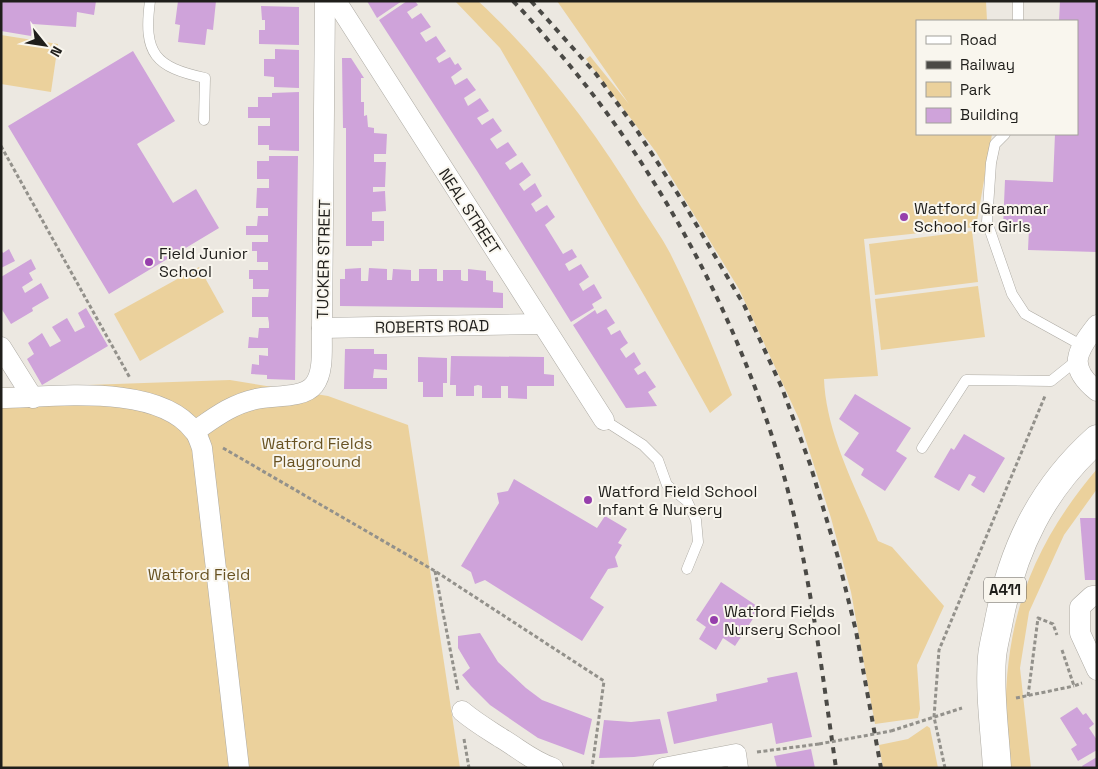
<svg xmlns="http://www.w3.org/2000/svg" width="1098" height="769" font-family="'Space Grotesk',sans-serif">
<rect width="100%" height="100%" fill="#ece8e1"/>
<!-- green -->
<g fill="#ebd19c">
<path d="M455,1H478C541,59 596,132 640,205C650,221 661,236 670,253C693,299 713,347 732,395L710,413L645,297L500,48Z"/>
<path d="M557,1H986L987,21H917V134H992L976,227L864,239L878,376L824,379C826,434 857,490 878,541L892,547L944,606L917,665L920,709L918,718L875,724L851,592L831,518L799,419L739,289L656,152L586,59L590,56L629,104Z"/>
<path d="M1,35L58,44L51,92L1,84Z"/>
<path d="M972,231L978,282L875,295L869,244Z"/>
<path d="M199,267L224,312L140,361L114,314Z"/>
<path d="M978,286L985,337L881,350L875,299Z"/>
<path d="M230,380L328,396L408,425L460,768H1V388Z"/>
<path d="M1097,469V489L1064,535L1029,612L1020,668L1031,768H1008C998,648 1018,562 1097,469Z"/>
<path d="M927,726L930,728L938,768H883L879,745L908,739Z"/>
</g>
<!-- building -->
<g fill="#cfa3da">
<path d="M1,1H96L94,15L77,12L76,27L33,24L31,36L1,31Z"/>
<path d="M178,1H216L213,30L207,29L205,45L178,42L180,25L175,24Z"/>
<path d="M367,1H402L377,18Z"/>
<path d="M407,1H415L418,5L407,12L412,19L421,13L431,27L420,33L426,42L436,36L446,51L436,58L439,63L450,57L455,65L458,63L462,69L451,77L455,85L467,78L476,90L464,98L468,106L480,98L489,111L477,118L482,125L493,118L502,131L490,139L497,149L508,142L517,155L505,163L510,170L522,162L531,175L519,184L524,191L535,183L542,196L531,204L536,212L547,205L555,217L545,225L563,254L572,249L577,257L565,264L569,271L581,264L589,277L579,284L583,291L594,284L602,298L592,304L594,308L571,322L477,171L379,20Z"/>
<path d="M1060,1H1097V252L1028,250L1029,228L1003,227L1005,180L1053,182L1055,134H1077V21H1059Z"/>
<path d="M261,6L299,7V45L259,44V30H265V20H262Z"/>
<path d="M275,49L299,50V88L274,87V77L264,76V59H275Z"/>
<path d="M133,51L175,121L137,144L173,203L196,189L219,228L109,294L8,126Z"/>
<path d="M342,58H351L364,78H361V102H364V116L367,115L368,127L374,128V133L387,134L386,154H374V162H386L385,187H373V192L385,191L386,211L372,212V221H384V241H372V246H346V128H343Z"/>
<path d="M299,92V151L269,150V145H258V126H270V118H248V107H258V97H272V93Z"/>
<path d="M269,156H298L295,380L267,379V375L251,374L252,364L259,365V355L268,356V348H248L249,337L258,338L259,328H269V323L268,317H252V297H268L269,289H253V279H249V270H268V262H257V251H252V242H268V235H246V226H257L258,216H268V208H256L257,188H269V179H257V161H269Z"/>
<path d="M9,249L15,261L1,268V250L3,253Z"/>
<path d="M31,259L36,269L29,273L33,280L22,287L25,293L41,283L49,298L32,308L33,311L11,324L1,308V277Z"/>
<path d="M361,268V281H368L369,268L387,269V280H392L393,269L411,270V281H419V269H437V281H443V270H461V280L464,281H468V269L486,271V280L493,281V292L503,293V308L340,306V279H345V269Z"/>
<path d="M86,308L108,346L42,385L27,359L34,354L28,343L42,333L50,347L61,341L52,327L67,318L75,332L85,327L78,313Z"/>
<path d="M606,309L615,323L607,328L609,331L611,335L620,330L624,337L628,343L620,349L626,358L634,352L641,364L634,369L638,375L645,371L656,387L648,392L657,406L626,408L573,325L595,310L597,314Z"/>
<path d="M345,349H374V354H387V370L374,369L373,378H387V389H344Z"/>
<path d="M451,356L544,357V374L554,375V386H527V399L508,398V386H501V398H482V386L478,385L474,386V396H456V385H450Z"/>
<path d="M418,357L447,358V383H443V397H423V382H418Z"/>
<path d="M855,394L911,428L896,451L907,458L885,491L861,475L864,469L844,455L859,433L839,419Z"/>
<path d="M964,434L1005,458L984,493L971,485L976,477L969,474L959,491L934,477L951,448L954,450Z"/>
<path d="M514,479L597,528L605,516L627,529L618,543L622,545L615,557L618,567L608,569L590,598L604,607L582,641L485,580L475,584L471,572L461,566L499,503L497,493L508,491Z"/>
<path d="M1080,518H1097V580H1085Z"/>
<path d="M721,582L760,608L735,646L723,638L716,650L699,639L706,627L696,620Z"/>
<path d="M480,633L498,662L526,688L542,700L592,719L584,755L538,738L490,705L471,686L462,675L470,668L458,648V636Z"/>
<path d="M797,672L812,737L776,744L772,723L674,744L667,712L717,701L716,694L768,682L767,678Z"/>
<path d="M1077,707L1083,715L1086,713L1094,724L1089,728L1097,740V750L1078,761L1071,749L1077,745L1060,718Z"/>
<path d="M660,719L668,753L634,757L599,758L604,720L631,722Z"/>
<path d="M811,749L815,768H777L774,756Z"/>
<path d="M1097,757V768H1083L1082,766Z"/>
</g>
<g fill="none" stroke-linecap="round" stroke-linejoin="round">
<defs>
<g id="service">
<path d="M150,1C143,54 155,67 205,78L204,120"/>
<path d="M1018,21V1"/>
<path d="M1005,134L995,144L991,163L987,222L1012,294L1025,314L1081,345"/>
<path d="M604,420L643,445L658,460L667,485L687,501L696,520L698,542L687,569"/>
<path d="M922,448L966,380L1051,381L1076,361"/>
</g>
<g id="minor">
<path d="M336,1L604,420"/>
<path d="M1097,325C1076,352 1067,367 1097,391"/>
<path d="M322,328L542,324"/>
<path d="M1,347L33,398"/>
<path d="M1,398C55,397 158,383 194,431C198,435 200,443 202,448L239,768"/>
<path d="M195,431C214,418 232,404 256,399C272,395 303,399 314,385C325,371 321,344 322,328L325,1"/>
<path d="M1097,596H1092L1080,607V633L1097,670"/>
<path d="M462,711C475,722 487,729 501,738C521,750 531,760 553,768"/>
<path d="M663,768L736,754L738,768"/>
</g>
<path id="primary" d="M997,768C995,733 989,692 992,657C993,645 997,632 999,620C1013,548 1042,488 1097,439"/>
</defs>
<!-- service casing -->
<use href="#service" stroke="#adaaa3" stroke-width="11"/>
<!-- minor casing -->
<use href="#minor" stroke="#adaaa3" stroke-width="21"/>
<!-- primary casing -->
<use href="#primary" stroke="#adaaa3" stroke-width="29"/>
<!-- path -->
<g stroke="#93918b" stroke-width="3" stroke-dasharray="4 2.5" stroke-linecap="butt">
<path d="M1,146L130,378"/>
<path d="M223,448L435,571L604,681L592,768"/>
<path d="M435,571L458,690"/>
<path d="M1062,650L1074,686L1082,683"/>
<path d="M1028,696L1038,618L1053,624L1057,635"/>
<path d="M1016,698L1074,686"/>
<path d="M891,731L962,708"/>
<path d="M464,739L469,768"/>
<path d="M757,752L819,744"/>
<path d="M945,768L934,717L939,650L1045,396"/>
</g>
<!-- service -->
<use href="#service" stroke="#fff" stroke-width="10"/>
<!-- minor -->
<use href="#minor" stroke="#fff" stroke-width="20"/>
<!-- primary -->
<use href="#primary" stroke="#fff" stroke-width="28"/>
<!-- rail -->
<g stroke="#4b4a46" stroke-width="4" stroke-dasharray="6 6" stroke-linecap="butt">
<path d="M513,1C530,18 545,37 561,55C661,173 736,314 780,462C809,561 821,666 836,768"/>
<path d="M531,1L596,74L636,129L683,202L744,305L782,388L810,464L837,554L856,631L881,768"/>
</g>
<!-- path-bridge -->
<path stroke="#93918b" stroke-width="3" stroke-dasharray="4 2.5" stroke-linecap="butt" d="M819,744L891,731"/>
</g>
<!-- markers -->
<g fill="#963fac" stroke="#f9f6ee" stroke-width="2">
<circle cx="904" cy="217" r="5"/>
<circle cx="149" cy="262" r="5"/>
<circle cx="588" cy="500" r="5"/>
<circle cx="714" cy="620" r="5"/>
</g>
<g text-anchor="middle" stroke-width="4" stroke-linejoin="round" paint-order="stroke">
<!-- shield labels -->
<rect fill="#f9f6ee" stroke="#605f5a" stroke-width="1" x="984" y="577.5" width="42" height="25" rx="4"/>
<g font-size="15" font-weight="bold" fill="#1f1e1b">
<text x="1005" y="595">A411</text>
</g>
<!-- poi labels -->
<g font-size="16" fill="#1f1e1b" stroke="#f9f6ee" text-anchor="start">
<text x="914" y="214">Watford Grammar<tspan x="914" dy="18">School for Girls</tspan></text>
<text x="159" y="259">Field Junior<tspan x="159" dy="18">School</tspan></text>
<text x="598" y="497">Watford Field School<tspan x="598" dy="18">Infant &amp; Nursery</tspan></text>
<text x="724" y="617">Watford Fields<tspan x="724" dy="18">Nursery School</tspan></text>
</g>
<!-- street labels -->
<g font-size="16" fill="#1f1e1b" stroke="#f9f6ee">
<text transform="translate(470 211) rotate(57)" y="6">NEAL STREET</text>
<text transform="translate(323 259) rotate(-89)" y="6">TUCKER STREET</text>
<text transform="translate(432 326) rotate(-1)" y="6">ROBERTS ROAD</text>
</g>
<!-- park labels -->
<g font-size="16" fill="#685222" stroke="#f9f6ee">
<text x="317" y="449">Watford Fields<tspan x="317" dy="18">Playground</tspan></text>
<text x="199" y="580">Watford Field</text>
</g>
</g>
<!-- border -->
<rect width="1098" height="769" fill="none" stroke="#1f1e1b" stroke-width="5"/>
<!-- legend -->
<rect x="916" y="20" width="162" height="115" fill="#f9f6ee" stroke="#a2a09a"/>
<rect x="926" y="36" width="25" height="8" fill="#ffffff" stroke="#a2a09a"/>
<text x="960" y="45" font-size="15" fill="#1f1e1b">Road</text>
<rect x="926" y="61" width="25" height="8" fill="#4b4a46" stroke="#a2a09a"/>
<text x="960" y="70" font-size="15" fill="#1f1e1b">Railway</text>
<rect x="926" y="82" width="25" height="15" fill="#ebd19c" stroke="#a2a09a"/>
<text x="960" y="95" font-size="15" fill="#1f1e1b">Park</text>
<rect x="926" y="108" width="25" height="15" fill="#cfa3da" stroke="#a2a09a"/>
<text x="960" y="120" font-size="15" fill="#1f1e1b">Building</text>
<!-- north arrow -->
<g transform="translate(45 45) rotate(120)" stroke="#f9f6ee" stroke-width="4" paint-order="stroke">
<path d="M0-4L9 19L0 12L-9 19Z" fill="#1f1e1b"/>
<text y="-8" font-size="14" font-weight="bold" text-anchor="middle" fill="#1f1e1b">N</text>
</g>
</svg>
